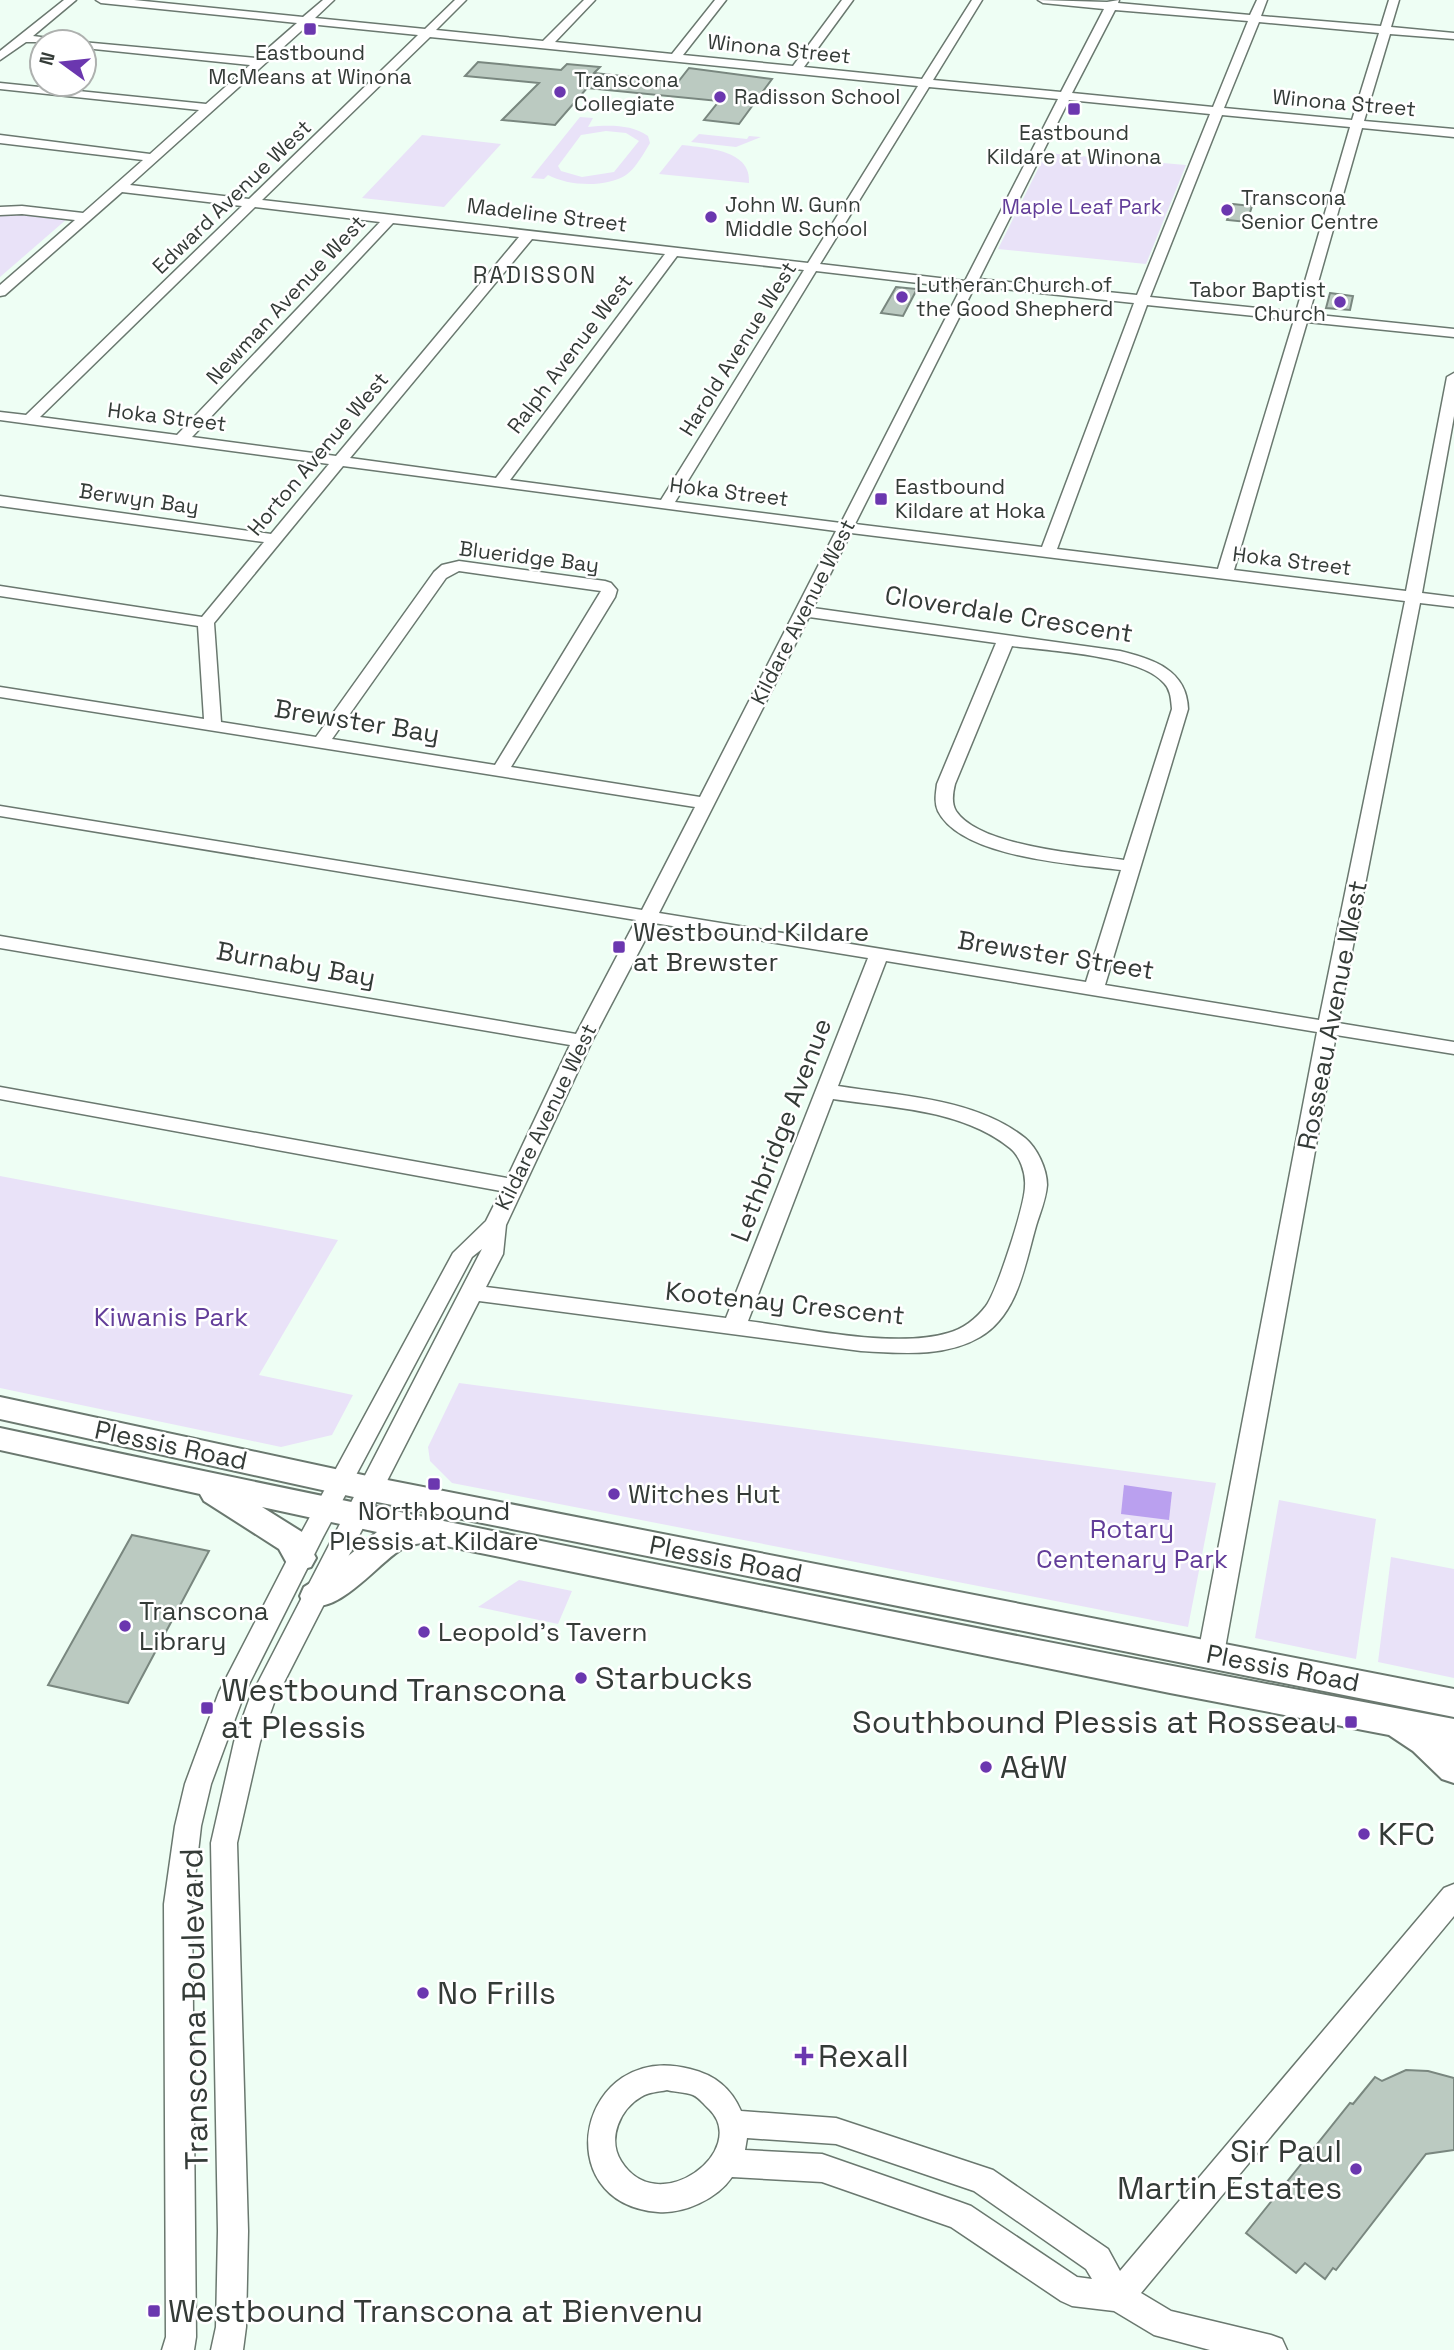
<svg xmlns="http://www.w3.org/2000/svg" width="1454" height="2350" font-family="'Space Grotesk',sans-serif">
<rect width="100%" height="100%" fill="#eefef4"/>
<!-- green -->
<g fill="#e9e2f8" fill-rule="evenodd">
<path d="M580,117L593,118L588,127C608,125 631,124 648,136L650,143C644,153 635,169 626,175C606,188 568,186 548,175L544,179L531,178ZM606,131L626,133L639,141L614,172L582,177L561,171L558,166L581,135Z"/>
<path d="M699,134L747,139L749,136L761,137L736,147L691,142Z"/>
<path d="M422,135L501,144L444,207L362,198Z"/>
<path d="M682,145C707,148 752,150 749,183L659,174Z"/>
<path d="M1046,153L1186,165L1146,264L998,249Z"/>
<path d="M16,212L68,218L0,277V214Z"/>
<path d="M0,1176L338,1240L259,1375L353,1395L332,1435L281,1447L0,1388Z"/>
<path d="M459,1383L1216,1483L1188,1627L452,1483L430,1461L428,1447Z"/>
<path d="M1279,1500L1376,1519L1356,1659L1255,1638Z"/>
<path d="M1391,1557L1454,1569V1678L1378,1662Z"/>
<path d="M519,1580L572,1591L558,1624L478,1607Z"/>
</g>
<!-- water -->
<path fill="#baa0ef" d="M1124,1485L1172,1492L1169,1520L1121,1514Z"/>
<!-- building -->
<g fill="#bbcac1" stroke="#79877f" stroke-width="2">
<path d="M478,62L561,70L567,64L600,67L594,73L678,82L689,68L772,79L739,124L704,120L719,101L587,88L555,125L502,120L539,83L465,76Z"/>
<path d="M1233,204L1252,206L1247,222L1227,220Z"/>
<path d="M896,287L917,289L903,316L881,313Z"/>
<path d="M1330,293L1353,296L1350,310L1326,308Z"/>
<path d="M132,1535L209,1551L128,1703L48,1685Z"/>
<path d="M1406,2070L1428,2071L1454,2078V2150L1426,2154L1336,2270L1333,2268L1325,2279L1305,2263L1296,2273L1246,2233L1350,2103L1353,2104L1375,2077L1382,2081Z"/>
</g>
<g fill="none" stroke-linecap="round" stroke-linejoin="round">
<defs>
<g id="minor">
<path d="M64,0H76L33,36L57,39L63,42H26L0,60V51Z"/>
<path d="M96,0H134L303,17L323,0H334L315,18L425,29L455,0H466L436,30L543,41L584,0H595L555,42L672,54L715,0H726L683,55L793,66L842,0H853L804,67L922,79L972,0H982L933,80L1061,92L1104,9L1043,3L1038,0L1107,2L1119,0L1118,3L1250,15L1257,0H1267L1261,16L1381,26L1389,0H1399L1391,27L1454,33V39L1390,34L1364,121L1454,129V137L1362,128L1309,314L1454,329V337L1307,322L1234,570L1406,591L1447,377L1454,373V416L1422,593L1454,597V607L1420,603L1338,1023L1454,1042V1054L1336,1035L1224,1654L1220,1661L1211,1664L1202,1661L1198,1654L1317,1032L886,961L838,1086C899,1096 975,1098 1025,1138C1037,1148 1047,1169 1047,1185C1046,1199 1040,1213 1036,1226C1025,1264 1018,1315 980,1337C944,1358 901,1353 861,1351L479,1301L275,1700L260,1742L237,1843L248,2231L246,2327L243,2350H211L216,2327L218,2231L211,1843L234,1742L249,1700L482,1249L472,1257L323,1537L245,1692L211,1784L201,1826L192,1904L196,2337L194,2350H162L166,2337L164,1904L175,1826L185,1784L219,1692L299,1537L453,1253L486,1221L501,1191L0,1099V1087L507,1178L570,1045L0,948V936L576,1034L636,920L0,816V806L642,910L695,807L0,697V687L204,719L198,626L0,596V586L202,617L264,542L0,506V496L271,534L329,464L0,420V412L26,415L242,206L122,192L5,295L0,296V285L75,220L22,214L0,215V207L22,206L83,213L143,160L0,143V135L150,154L199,110L0,89V83L206,104L250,65L84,48L82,42L257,58L297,23L101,3ZM1115,10L1248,21L1213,107L1072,93ZM1259,22L1379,33L1352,120L1224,108ZM309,24L418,35L249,199L130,185ZM430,37L918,86L808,263L262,200ZM929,87L1058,99L965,281L820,264ZM1069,100L1210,114L1137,295L979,279ZM1222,115L1350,127L1296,312L1150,297ZM255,207L380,222L177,435L40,417ZM393,223L519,237L336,456L192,437ZM532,239L665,254L496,478L350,458ZM677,256L804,270L661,500L510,480ZM816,271L961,288L841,523L675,502ZM975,286L1134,303L1042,547L855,524ZM1147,305L1294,320L1218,569L1057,549ZM343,466L836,531L700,797L511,767L615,597L617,590L611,583L605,581L459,561L442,565L434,572L316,737L221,722L214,623ZM851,533L1405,601L1319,1020L1105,985L1188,709C1187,670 1153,659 1120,651L813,608ZM459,571L601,591L495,765L332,739L446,578ZM809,617L996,643L937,784C936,793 934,802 938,811C962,858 1074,864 1121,870L1086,982L659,913ZM1012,646C1049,651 1140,655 1164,683C1171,690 1171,700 1172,709L1124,860C1084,854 980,847 956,811C951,803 953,792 955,784ZM654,923L868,958L726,1318L486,1287L503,1254L506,1225L592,1041ZM833,1099C892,1108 962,1109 1010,1148C1020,1156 1026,1173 1025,1186C1025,1205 997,1291 986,1306C976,1319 963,1329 948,1333C895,1349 803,1328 748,1321Z"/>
<path d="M1454,1884V1916L1141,2293L1171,2311L1271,2335L1282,2339L1287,2350H1210L1154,2335L1114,2311L1072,2306L1061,2301L951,2227L822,2182L732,2177C717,2199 684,2214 658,2212C545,2203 579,2040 690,2069C715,2075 731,2088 741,2111L836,2118L993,2170L1108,2249L1120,2271L1444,1888ZM667,2090C675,2092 685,2092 693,2095C700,2098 704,2105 709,2109C751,2150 658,2221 621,2161C607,2139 620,2109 641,2097C649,2092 658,2092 667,2090ZM747,2138L836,2144L974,2191L1086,2269L1092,2279L1077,2277L971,2206L960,2202L822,2154L745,2150Z"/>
</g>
<g id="major">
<path d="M0,1397L372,1477L1454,1689V1717L372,1501L0,1419Z"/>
<path d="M0,1428C483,1531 968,1629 1454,1719V1783L1442,1779L1413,1751L1389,1735L1170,1693L426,1542C417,1544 407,1545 400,1550C374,1567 338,1616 304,1605L300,1596L304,1587L334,1568L377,1532L262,1507L302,1532L316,1558L311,1567L300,1570L289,1567L279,1549L204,1501L200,1494L0,1450Z"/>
</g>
</defs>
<!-- minor casing -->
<use href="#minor" stroke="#6a786f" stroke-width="3"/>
<!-- major casing -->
<use href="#major" stroke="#6a786f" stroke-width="4"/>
<!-- minor -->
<use href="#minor" fill="#fff" fill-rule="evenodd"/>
<!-- major -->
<use href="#major" fill="#fff" fill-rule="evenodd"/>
</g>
<!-- markers -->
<g fill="#6b37af" stroke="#fff" stroke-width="2.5">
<rect x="303" y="22" width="14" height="14" rx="3.5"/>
<circle cx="560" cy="92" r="7"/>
<circle cx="720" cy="97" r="7"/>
<rect x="1067" y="102" width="14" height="14" rx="3.5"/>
<circle cx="1227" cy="210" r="7"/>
<circle cx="711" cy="217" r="7"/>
<circle cx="902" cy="297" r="7"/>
<circle cx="1340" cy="302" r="7"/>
<rect x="874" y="492" width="14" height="14" rx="3.5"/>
<rect x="612" y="940" width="14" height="14" rx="3.5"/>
<rect x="427" y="1477" width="14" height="14" rx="3.5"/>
<circle cx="614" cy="1494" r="7"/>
<circle cx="125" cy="1626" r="7"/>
<circle cx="424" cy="1632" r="7"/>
<circle cx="581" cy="1678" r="7"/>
<rect x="200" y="1701" width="14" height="14" rx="3.5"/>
<rect x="1344" y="1715" width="14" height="14" rx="3.5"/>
<circle cx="986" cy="1767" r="7"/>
<circle cx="1364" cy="1834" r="7"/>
<circle cx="423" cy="1993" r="7"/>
<path d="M800.5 2045.5h7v7h7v7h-7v7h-7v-7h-7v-7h7z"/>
<circle cx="1356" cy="2169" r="7"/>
<rect x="147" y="2304" width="14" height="14" rx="3.5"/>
</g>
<g text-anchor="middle" stroke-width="5" stroke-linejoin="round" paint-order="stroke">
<!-- far-street labels -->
<g font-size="21" fill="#343b37" stroke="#fff">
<text transform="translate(779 49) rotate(6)" y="7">Winona Street</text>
<text transform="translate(1344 103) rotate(5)" y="7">Winona Street</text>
<text transform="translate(232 197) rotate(-44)" y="7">Edward Avenue West</text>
<text transform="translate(547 215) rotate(7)" y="7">Madeline Street</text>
<text transform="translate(286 300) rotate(-47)" y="7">Newman Avenue West</text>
<text transform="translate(738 349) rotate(-58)" y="7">Harold Avenue West</text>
<text transform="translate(570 354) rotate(-53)" y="7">Ralph Avenue West</text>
<text transform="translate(167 417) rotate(7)" y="7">Hoka Street</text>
<text transform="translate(318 454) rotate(-50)" y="7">Horton Avenue West</text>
<text transform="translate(729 492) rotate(7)" y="7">Hoka Street</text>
<text transform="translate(139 499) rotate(8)" y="7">Berwyn Bay</text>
<text transform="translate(529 557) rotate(7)" y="7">Blueridge Bay</text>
<text transform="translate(1292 561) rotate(7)" y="7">Hoka Street</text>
<text transform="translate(803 612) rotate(-63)" y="7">Kildare Avenue West</text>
<text transform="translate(546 1117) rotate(-64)" y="7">Kildare Avenue West</text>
</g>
<!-- far-poi labels -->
<g font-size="21" fill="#343b37" stroke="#fff" text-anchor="start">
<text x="310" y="60" text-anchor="middle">Eastbound<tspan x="310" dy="24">McMeans at Winona</tspan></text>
<text x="574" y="87">Transcona<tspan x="574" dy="24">Collegiate</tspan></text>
<text x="734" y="104">Radisson School</text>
<text x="1074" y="140" text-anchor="middle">Eastbound<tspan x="1074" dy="24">Kildare at Winona</tspan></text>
<text x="1241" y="205">Transcona<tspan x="1241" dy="24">Senior Centre</tspan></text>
<text x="725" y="212">John W. Gunn<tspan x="725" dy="24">Middle School</tspan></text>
<text x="916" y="292">Lutheran Church of<tspan x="916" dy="24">the Good Shepherd</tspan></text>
<text x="1326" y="297" text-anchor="end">Tabor Baptist<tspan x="1326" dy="24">Church</tspan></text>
<text x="895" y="494">Eastbound<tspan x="895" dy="24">Kildare at Hoka</tspan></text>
</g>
<!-- far-park labels -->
<g font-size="21" fill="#623d99" stroke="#fff">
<text x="1082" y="214">Maple Leaf Park</text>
</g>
<!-- far-neighbourhood labels -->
<g font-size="23" letter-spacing="2" fill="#343b37" stroke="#fff">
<text x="535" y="283">RADISSON</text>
</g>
<!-- street labels -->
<g font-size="26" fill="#343b37" stroke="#fff">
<text transform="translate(1009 614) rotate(9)" y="9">Cloverdale Crescent</text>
<text transform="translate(357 721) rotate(9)" y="9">Brewster Bay</text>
<text transform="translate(1056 955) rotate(9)" y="9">Brewster Street</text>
<text transform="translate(296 964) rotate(10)" y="9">Burnaby Bay</text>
<text transform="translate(1332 1015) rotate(-79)" y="9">Rosseau Avenue West</text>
<text transform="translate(781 1130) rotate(-69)" y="9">Lethbridge Avenue</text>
<text transform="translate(785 1303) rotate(6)" y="9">Kootenay Crescent</text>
<text transform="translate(171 1445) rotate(12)" y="9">Plessis Road</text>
<text transform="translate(726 1559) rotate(11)" y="9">Plessis Road</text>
<text transform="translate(1283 1668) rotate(11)" y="9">Plessis Road</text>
</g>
<!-- poi labels -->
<g font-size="26" fill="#343b37" stroke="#fff" text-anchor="start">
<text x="633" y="941">Westbound Kildare<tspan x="633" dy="30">at Brewster</tspan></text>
<text x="628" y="1503">Witches Hut</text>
<text x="434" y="1520" text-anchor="middle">Northbound<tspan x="434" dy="30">Plessis at Kildare</tspan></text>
<text x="139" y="1620">Transcona<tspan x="139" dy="30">Library</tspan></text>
<text x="438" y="1641">Leopold's Tavern</text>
</g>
<!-- park labels -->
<g font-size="26" fill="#623d99" stroke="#fff">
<text x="171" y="1326">Kiwanis Park</text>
<text x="1132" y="1538">Rotary<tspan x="1132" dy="30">Centenary Park</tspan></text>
</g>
<!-- near-poi labels -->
<g font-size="32" fill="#343b37" stroke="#fff" text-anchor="start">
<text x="595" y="1689">Starbucks</text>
<text x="221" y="1701">Westbound Transcona<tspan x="221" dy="37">at Plessis</tspan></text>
<text x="1337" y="1733" text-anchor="end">Southbound Plessis at Rosseau</text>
<text x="1000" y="1778">A&amp;W</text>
<text x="1378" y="1845">KFC</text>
<text x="437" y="2004">No Frills</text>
<text x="818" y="2067">Rexall</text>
<text x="1342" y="2162" text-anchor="end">Sir Paul<tspan x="1342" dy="37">Martin Estates</tspan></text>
<text x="168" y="2322">Westbound Transcona at Bienvenu</text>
</g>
<!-- near-street labels -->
<g font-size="32" fill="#343b37" stroke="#fff">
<text transform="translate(194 2009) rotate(-91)" y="11">Transcona Boulevard</text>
</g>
</g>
<!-- north arrow -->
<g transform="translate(63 63) rotate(285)"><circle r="33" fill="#ffffff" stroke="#aeb1af" stroke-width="2"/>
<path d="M0-5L12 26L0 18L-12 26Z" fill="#6b37af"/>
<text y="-10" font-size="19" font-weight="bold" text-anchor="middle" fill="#343b37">N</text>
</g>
</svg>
